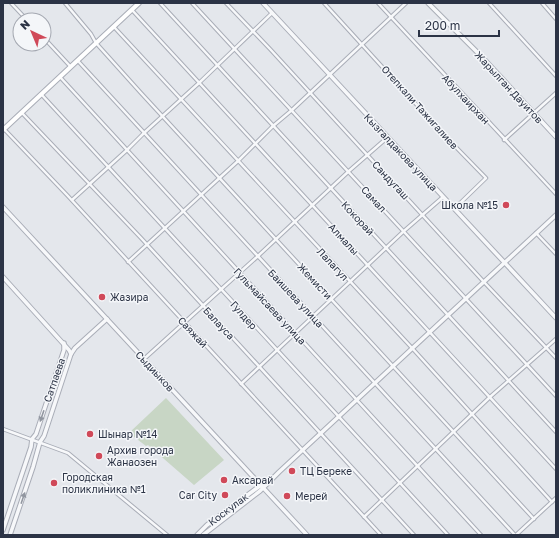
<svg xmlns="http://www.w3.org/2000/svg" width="559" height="538" font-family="'Golos Text',sans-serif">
<rect width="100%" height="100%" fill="#e4e7ec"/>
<!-- green -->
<path fill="#c8d6c5" d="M166,398L224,460L194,485L148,445L146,446L129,433Z"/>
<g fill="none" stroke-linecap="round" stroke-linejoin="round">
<defs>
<g id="minor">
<path d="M11,3L27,20"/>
<path d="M65,3L91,34L96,43L141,93L534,519"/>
<path d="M160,3L556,432"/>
<path d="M192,3L556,396"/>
<path d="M226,3L270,49L483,281L556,358"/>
<path d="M324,3L447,138L486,178L454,209"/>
<path d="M378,3L556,194"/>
<path d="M489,3L556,76"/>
<path d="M542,3L556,19"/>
<path d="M132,10L556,469"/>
<path d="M114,27L412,348L552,502"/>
<path d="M44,38L70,66"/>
<path d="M78,61L515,535"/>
<path d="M60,77L481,535"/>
<path d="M41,94L448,535"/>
<path d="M22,113L141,238L414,535"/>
<path d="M4,129L67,195L381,535"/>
<path d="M504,140L556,93"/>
<path d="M72,200L127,150L144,133L199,83L272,13"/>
<path d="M536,233L556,254"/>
<path d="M128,262L238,161L273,126L292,110L406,3"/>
<path d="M144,359L258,256L349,171L388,137"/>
<path d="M241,384L404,231L443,197"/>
<path d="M3,429L68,453L167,535"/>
<path d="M364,517L490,397L556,339"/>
<path d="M516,535L556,498"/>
</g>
<g id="tertiary">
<path d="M263,3L556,318"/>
<path d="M428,3L485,60L556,137"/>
<path d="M3,207L307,535"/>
<path d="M3,277L69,350L71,354"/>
<path d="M3,530L31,447L32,439L36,434L64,350V343"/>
<path d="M10,535L33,467L40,442L44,436L71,354L75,348L107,319"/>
<path d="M197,535L207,525L257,488L268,481"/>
<path d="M203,535L260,491L279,472L556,215"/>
</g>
<path id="secondary" d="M3,130L139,3"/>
</defs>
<!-- minor casing -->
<use href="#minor" stroke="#a9adb7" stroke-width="4.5"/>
<!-- tertiary casing -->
<use href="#tertiary" stroke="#a9adb7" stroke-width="5.5"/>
<!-- secondary casing -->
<use href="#secondary" stroke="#a9adb7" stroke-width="6"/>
<!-- minor -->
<use href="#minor" stroke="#f7f8fa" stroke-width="2.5"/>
<!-- tertiary -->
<use href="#tertiary" stroke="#f7f8fa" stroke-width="3.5"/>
<!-- secondary -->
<use href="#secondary" stroke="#fff" stroke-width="4"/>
</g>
<!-- one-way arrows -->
<defs><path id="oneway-solid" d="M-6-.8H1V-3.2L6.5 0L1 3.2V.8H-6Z"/></defs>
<g fill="#9196a0">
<use href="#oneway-solid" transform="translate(42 416) rotate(109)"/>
<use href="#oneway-solid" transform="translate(23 498) rotate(-71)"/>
</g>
<!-- markers -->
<g fill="#d04959" stroke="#f4f6f9" stroke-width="1.5">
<circle cx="506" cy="205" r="4"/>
<circle cx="102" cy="297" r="4"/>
<circle cx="90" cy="434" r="4"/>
<circle cx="99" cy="456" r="4"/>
<circle cx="292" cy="471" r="4"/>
<circle cx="224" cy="480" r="4"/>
<circle cx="54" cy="483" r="4"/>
<circle cx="225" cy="495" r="4"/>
<circle cx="287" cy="496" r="4"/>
</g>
<g text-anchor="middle" stroke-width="3" stroke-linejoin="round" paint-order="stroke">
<!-- street labels -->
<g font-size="10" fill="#2b3345" stroke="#f4f6f9">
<text transform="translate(509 87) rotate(47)" y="4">Жарылган Дауитов</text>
<text transform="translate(466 99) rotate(47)" y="4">Абулхаирхан</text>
<text transform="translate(420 107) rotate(48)" y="4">Отепкали Тажигалиев</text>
<text transform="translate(401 152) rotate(47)" y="4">Кызгалдакова улица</text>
<text transform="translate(391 180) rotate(47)" y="4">Сандугаш</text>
<text transform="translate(374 199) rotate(47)" y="4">Самал</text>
<text transform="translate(358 218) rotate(47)" y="4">Кокорай</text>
<text transform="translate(344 239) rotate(47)" y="4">Алмалы</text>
<text transform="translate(333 264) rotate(47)" y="4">Лалагул</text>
<text transform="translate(315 281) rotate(47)" y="4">Жемисти</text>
<text transform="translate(296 298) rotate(47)" y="4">Баишева улица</text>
<text transform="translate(270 306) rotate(47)" y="4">Гульмайсаева улица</text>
<text transform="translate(244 315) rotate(48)" y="4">Гулдер</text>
<text transform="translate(219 323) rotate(47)" y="4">Балауса</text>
<text transform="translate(193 332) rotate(47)" y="4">Саяжай</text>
<text transform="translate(155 371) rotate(47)" y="4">Сыдиыков</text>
<text transform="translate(54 380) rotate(-71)" y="4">Сатпаева</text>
<text transform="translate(228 509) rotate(-37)" y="4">Коскулак</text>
</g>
<!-- poi labels -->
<g font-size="10" fill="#2b3345" stroke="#f4f6f9" text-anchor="start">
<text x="498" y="209" text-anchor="end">Школа №15</text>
<text x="110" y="301">Жазира</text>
<text x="98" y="438">Шынар №14</text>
<text x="107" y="454">Архив города<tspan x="107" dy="12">Жанаозен</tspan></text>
<text x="300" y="475">ТЦ Береке</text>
<text x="62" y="481">Городская<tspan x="62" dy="12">поликлиника №1</tspan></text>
<text x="232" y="484">Аксарай</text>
<text x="217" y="499" text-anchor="end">Car City</text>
<text x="295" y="500">Мерей</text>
</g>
</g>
<!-- border -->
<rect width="559" height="538" fill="none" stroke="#2b3345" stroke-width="8"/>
<!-- north arrow -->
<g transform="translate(32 32) rotate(316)"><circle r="19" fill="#f4f6f9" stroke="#a4a8b1"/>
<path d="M0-3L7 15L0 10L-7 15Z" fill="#d04959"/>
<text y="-6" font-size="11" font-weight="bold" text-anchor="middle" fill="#2b3345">N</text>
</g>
<!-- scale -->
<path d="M419 30v6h80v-6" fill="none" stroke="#2b3345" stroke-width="2"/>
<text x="425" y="30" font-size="12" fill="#2b3345" stroke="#f4f6f9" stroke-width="3" paint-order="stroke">200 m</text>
</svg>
